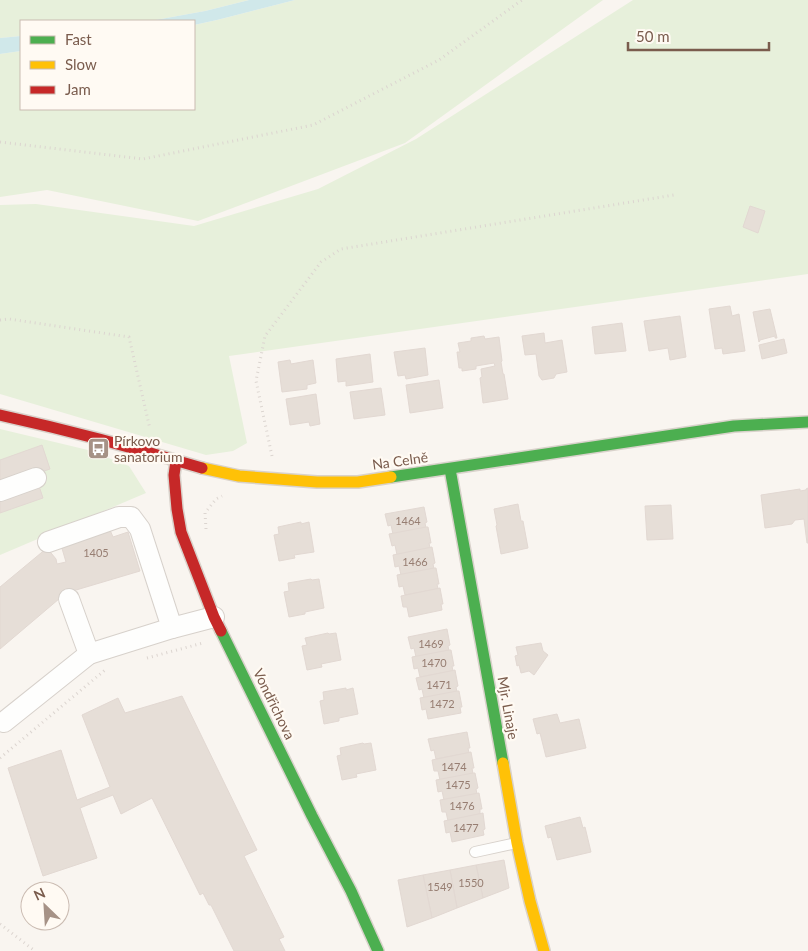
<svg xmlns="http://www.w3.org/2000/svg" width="808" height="951" font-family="Lato,sans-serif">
<rect width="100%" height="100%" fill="#f9f5f0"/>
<!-- green -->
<g fill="#e7f0db">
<path d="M0,0H249L205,11L150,21H21V36L0,38Z"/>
<path d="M295,0H603L405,143L198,221L47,190L0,197V54L21,51V109H194V25L217,20Z"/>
<path d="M633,0H808V274L229,356L247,443L233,451L206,455L0,394V205L36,204L194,226L318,189L416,139Z"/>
<path d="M0,429L88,450L129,466L146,493L0,555Z"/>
</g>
<!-- water -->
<g fill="#d0e8ea">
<path d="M249,0H295L217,20L194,25V21H150L205,11Z"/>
<path d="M21,36V51L0,54V38Z"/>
</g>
<!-- building -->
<g fill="#e6ded7" stroke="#e2d8d2">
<path d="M750,206L765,211L758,233L743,227Z"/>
<path d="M730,306L732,316L739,314L745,351L723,354L722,348L715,349L709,309Z"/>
<path d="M770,309L777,338H775V336L760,340L759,342L753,312Z"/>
<path d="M680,316L686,357L670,360L668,348L649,351L644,321Z"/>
<path d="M622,323L626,351L595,354L592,327Z"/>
<path d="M544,333L545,343L562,340L567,372L556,374L554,378L542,380L539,376L536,354L525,355L522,336Z"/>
<path d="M484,336L485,339L499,337L502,361L501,362L503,374H504L508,399L483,403L480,378L482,377L481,369L495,366L494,363L476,366V369L462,371V368H459L457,352H460L458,343L471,341V338Z"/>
<path d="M784,339L787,353L762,359L759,345Z"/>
<path d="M425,348L428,375L406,379L405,375L398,376L394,352Z"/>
<path d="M370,354L373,382L346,386V381L338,382L336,359Z"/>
<path d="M290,360L291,364L313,360L316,383L307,385V389L282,392L278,362Z"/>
<path d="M439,380L443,408L410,413L406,385Z"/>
<path d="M381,388L385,415L354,419L350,392Z"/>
<path d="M316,394L320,424L310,426L309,422L290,425L286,399Z"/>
<path d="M42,445L50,469L0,486V460Z"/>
<path d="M38,483L43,498L0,513V496Z"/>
<path d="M808,488V543H807L804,519L795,520L792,524L765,528L761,495L800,489V491L806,490V489Z"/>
<path d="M518,504L521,521H523L528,548L501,554L496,526L497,525L494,509Z"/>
<path d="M671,505L673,539L647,540L645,506Z"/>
<path d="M424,507L427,522L425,523L426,528L393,534L391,525L388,526L385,514Z"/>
<path d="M301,522V524L309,522L314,552L294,555L295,558L279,561L274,535L279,534L278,527Z"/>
<path d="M426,527H428L431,543H429L430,548L397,555L395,545L392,546L389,534Z"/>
<path d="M110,530L113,537L128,532L140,571L66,593L0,649V587L47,548L56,559L57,564L66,562L61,545Z"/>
<path d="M432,547L435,563L433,564L434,569L401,575L399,566L395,567L393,555Z"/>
<path d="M434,568H436L439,584H437L438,589L405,595L403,586L399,587L397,575Z"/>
<path d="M311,579L312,580L319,579L324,608L305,612V614L289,617L284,592L289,591L288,583Z"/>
<path d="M440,588L443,604H441L442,610L409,617L407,607H403L401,596Z"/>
<path d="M447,629L450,645L448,646L449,651L416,657L414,648L411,649L408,637Z"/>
<path d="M328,633L329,634L336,633L341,660L321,664L322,667L307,670L302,646L307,645L305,638Z"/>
<path d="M541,643L543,651L548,655L534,675L529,671L521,673L519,665L517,666L515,656L518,655L516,647Z"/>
<path d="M449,650H451L454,666H452L453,671L420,677L418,668L414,669L412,657Z"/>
<path d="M455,670L458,686L456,687L457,692L424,698L422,689L419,690L416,678Z"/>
<path d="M346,688V690L353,688L358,714L339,718V721L324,724L320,701L324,700L323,692Z"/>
<path d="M457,691H459L462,707H460L461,713L428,719L426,709L422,710L420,698Z"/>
<path d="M182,696L257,850L244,856L284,937L279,939L285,951H234L211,905H209L203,893L200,895L152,798L121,814L113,795L80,808L97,858L43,876L8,768L61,750L77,800L110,787L82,715L118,698L125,713Z"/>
<path d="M557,714L560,723L579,719L586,748L546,757L540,733L537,734L533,719Z"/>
<path d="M467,732L470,748H468L469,753L436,759L434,750L431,751L428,739Z"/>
<path d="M363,743L364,744L371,743L376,770L356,774L357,777L342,780L337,756L341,755L340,748Z"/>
<path d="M471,752L474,768H472L473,774L440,780L438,771H434L432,760Z"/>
<path d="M473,773H475L478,788L476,789L477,794L444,800L442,791L438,792L436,780Z"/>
<path d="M479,793L482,809H480V814L448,821L446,812H442L440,800Z"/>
<path d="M483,813L485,829L483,830L484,835L452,842L450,832L446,833L444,821Z"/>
<path d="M580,817L583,828L585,827L591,852L557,860L551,837L548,838L545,826Z"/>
<path d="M504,860L509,888L483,898L476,865Z"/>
<path d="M476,865L483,898L457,908L450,870Z"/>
<path d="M450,870L457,908L432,918L423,875Z"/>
<path d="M423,875L432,918L407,927L398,880Z"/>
</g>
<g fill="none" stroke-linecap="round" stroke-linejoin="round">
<defs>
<path id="lane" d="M475,852L516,843"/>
<g id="street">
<path d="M0,491L36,478"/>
<path d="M48,542L119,517H131L140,529L172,628L214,617"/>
<path d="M69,599L89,654L172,628"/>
<path d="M4,722L89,654"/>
</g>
<g id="fast">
<path d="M450,469L503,763"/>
<path d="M391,477L734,426L808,422"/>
<path d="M221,631L312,816L351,891L378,951"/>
</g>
<g id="slow">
<path d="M202,468L239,476L317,482H358L391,477"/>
<path d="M503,763L517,843L530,901L544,951"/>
</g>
<g id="jam">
<path d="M0,415C68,430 136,448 202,468"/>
<path d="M176,461L174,475L177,509L181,532L214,617L221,631"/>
</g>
</defs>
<!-- lane casing -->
<use href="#lane" stroke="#d7d1cb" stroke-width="12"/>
<!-- street casing -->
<use href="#street" stroke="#d7d1cb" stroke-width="22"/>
<!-- fast casing -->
<use href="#fast" stroke="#d9d2cb" stroke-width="14"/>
<!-- slow casing -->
<use href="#slow" stroke="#d9d2cb" stroke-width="14"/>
<!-- jam casing -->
<use href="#jam" stroke="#d9d2cb" stroke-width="14"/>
<!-- path -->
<g stroke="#dcd5d0" stroke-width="3" stroke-dasharray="1 4" stroke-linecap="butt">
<path d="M0,142L143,159L313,125L439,60L522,0"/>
<path d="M0,320L9,319L129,337L150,429"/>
<path d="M272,456L256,381L265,336L321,262L341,249L674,195"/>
<path d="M206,529L205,513L216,499L222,496"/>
<path d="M147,658L203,643"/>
<path d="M0,758L105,670"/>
<path d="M0,924L35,951"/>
</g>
<!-- lane -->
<use href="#lane" stroke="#fefefd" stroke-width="10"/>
<!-- street -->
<use href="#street" stroke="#fefefd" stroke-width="20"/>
<!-- fast -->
<use href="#fast" stroke="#4caf50" stroke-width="11"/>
<!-- slow -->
<use href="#slow" stroke="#ffc107" stroke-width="11"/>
<!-- jam -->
<use href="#jam" stroke="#c62828" stroke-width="11"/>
</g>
<!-- icons -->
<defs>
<symbol id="bus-square" viewBox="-11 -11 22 22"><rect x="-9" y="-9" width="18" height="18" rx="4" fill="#a69286" stroke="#fffaf3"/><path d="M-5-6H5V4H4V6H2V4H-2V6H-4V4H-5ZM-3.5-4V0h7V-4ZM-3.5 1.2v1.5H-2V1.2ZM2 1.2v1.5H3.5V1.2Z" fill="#fff"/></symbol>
</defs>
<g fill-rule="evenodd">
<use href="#bus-square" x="86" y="436" width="25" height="25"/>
</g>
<g text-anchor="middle" stroke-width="4.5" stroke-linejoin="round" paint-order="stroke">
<!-- number labels -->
<g font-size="11" fill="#977e72">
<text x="408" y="525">1464</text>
<text x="96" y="557">1405</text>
<text x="415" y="566">1466</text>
<text x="431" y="648">1469</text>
<text x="434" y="667">1470</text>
<text x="439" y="689">1471</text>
<text x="442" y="708">1472</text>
<text x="454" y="771">1474</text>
<text x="458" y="789">1475</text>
<text x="462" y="810">1476</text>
<text x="466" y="832">1477</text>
<text x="471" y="887">1550</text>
<text x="440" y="891">1549</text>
</g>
<!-- poi labels -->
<g font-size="14" fill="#7a5c4d" stroke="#fffaf3" text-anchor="start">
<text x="114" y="446">Pírkovo<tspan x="114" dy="16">sanatorium</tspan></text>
</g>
<!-- street labels -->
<g font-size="14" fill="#7a5c4d" stroke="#fffaf3">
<text transform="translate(400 461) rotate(-8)" y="5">Na Celně</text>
<text transform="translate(274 704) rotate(64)" y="5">Vondřichova</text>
<text transform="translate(508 708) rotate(80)" y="5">Mjr. Linaje</text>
</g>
</g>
<!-- legend -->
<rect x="20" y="20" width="175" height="90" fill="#fffaf3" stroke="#cabbb1"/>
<rect x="30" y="36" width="25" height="8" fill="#4caf50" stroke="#cabbb1"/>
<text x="65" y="45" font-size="15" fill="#7a5c4d">Fast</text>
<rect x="30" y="61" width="25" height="8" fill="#ffc107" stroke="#cabbb1"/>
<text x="65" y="70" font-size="15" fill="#7a5c4d">Slow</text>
<rect x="30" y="86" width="25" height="8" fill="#c62828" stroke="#cabbb1"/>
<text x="65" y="95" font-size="15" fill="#7a5c4d">Jam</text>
<!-- north arrow -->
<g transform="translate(45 906) rotate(335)"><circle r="24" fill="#fffaf3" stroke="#cabbb1"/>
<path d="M0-4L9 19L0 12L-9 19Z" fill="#a69286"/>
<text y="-8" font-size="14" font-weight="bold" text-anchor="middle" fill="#7a5c4d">N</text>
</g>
<!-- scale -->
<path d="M628 42v8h141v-8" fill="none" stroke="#7a5c4d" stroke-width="2.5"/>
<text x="636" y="42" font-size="15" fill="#7a5c4d" stroke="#fffaf3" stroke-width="4" paint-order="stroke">50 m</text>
</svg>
